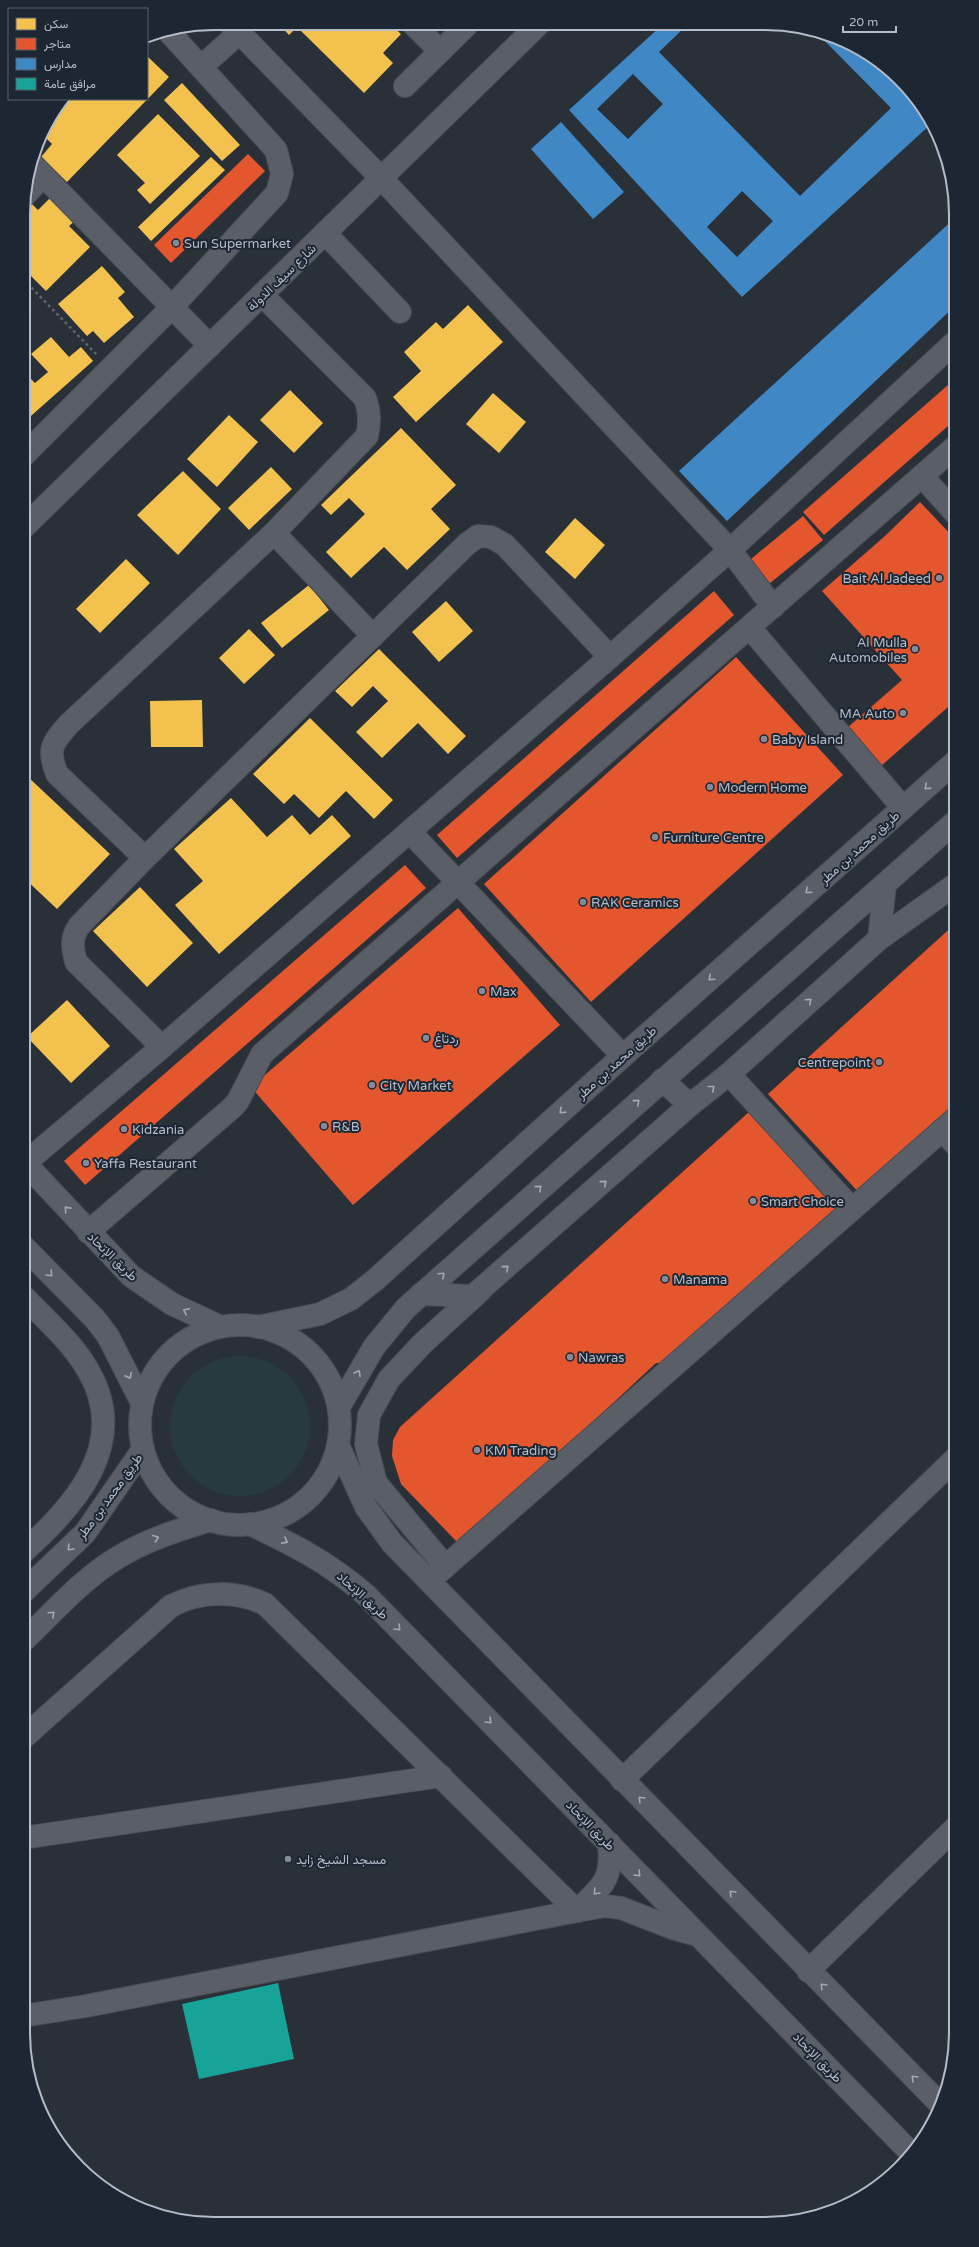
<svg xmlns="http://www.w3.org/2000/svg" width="979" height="2247" font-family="'Varela Round',Vazirmatn,sans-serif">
<rect width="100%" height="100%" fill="#2a3038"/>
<!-- grass -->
<g fill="#273a3e">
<circle cx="240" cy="1426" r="70"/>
<path d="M46,2120L88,2163L81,2169L55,2139Z"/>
</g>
<!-- homes -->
<g fill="#f2c14e">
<path d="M278,23L390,24L401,34L383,53L393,63L364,93L297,27L289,35Z"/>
<path d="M147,56L169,77L67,182L41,157L52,144L44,136L54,125L49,121L66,99H147Z"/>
<path d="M182,83L240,145L222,161L164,100Z"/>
<path d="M158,114L200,156L150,204L137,190L145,183L117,155Z"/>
<path d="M211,157L225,170L151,241L138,227Z"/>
<path d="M53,195L77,219L69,226L90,247L46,291L23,268V205L28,200L38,210Z"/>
<path d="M102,266L125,292L118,298L134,317L104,343L93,331L87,336L58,304Z"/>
<path d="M23,295L31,303L23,311Z"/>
<path d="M468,305L503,342L416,422L393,397L421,371L404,352L436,322L443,329Z"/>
<path d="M51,337L69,357L81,347L93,361L23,423V371L35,383L48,372L31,354Z"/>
<path d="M290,390L323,423L294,453L260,420Z"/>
<path d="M493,393L526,422L499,453L466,424Z"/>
<path d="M229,415L258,442L217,487L187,459Z"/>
<path d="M401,428L456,485L431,509L450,529L407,570L384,547L351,578L326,552L365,514L349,498L331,515L321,505Z"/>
<path d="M271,467L292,489L249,530L228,508Z"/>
<path d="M183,471L221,509L178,555L137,515Z"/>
<path d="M575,518L605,545L575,579L545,552Z"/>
<path d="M126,559L150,583L100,633L76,609Z"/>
<path d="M309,585L329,610L282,648L261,623Z"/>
<path d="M446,601L473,631L439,662L412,632Z"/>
<path d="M249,629L275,655L244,684L219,658Z"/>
<path d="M379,649L466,736L448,754L418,723L382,758L356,732L388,701L373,686L352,707L335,691Z"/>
<path d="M23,661H30L28,706H23Z"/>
<path d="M202,700L203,747H151L150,701Z"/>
<path d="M310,718L393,800L374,819L346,791L319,818L294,794L284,804L253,774Z"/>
<path d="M27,776L110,854L57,909L23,877V780Z"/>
<path d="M231,798L267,837L292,815L310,835L332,815L351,836L219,954L175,905L203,881L174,849Z"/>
<path d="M140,887L193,943L147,987L93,931Z"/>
<path d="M67,1000L110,1046L71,1083L27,1037Z"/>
</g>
<!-- shops -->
<g fill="#e4572e">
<path d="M248,154L265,171L171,263L154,245Z"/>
<path d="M956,378V419L824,535L803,512Z"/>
<path d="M920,502L956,540V700L881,766L847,728L902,680L822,591L885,536Z"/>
<path d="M803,516L823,540L764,588L745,564Z"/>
<path d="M714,591L734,615L457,858L437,835Z"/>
<path d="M736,657L843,775L591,1002L484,884Z"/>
<path d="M405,865L426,888L85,1185L64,1161Z"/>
<path d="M458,908L560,1025L353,1205L251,1087Z"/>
<path d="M956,923V1110L862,1196L768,1094Z"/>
<path d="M749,1112L840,1214L671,1363H656L568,1445L457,1542L401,1484L392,1456L393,1440L400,1427Z"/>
</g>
<!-- schools -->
<g fill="#3f88c5" fill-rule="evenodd">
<path d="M661,26H686L659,52L800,196L891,108L815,31L850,43L891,71L924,108L931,124L742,297L569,110ZM633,74L663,104L628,139L597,109ZM742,191L773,221L737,257L707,227Z"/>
<path d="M561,122L624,192L593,219L531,149Z"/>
<path d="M956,217V305L727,521L679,471Z"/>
</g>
<!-- public -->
<path fill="#17a398" d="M278,1983L294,2059L199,2079L182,2004Z"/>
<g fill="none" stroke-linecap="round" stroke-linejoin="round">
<defs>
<g id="minor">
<path d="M230,23L381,178L730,550L773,607"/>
<path d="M413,24L440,51"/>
<path d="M201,67L239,33"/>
<path d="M405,86L467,25"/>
<path d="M33,165L210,346"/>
<path d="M25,195L43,176"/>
<path d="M325,233L400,312"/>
<path d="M23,456L172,307L277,193L282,174L276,150L169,32"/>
<path d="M922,476L956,514"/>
<path d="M23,528L538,25"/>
<path d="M274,533L373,636"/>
<path d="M750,628L903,808"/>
<path d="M410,832L623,1056"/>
<path d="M145,858L57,774C47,749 52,743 69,724L274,533L367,436C370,422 370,412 365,398L262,295"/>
<path d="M879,939L885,884"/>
<path d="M162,1047L76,962C72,947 71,938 79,926L145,858L467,544L478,536L491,537L505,545L610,657"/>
<path d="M729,1074L852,1209"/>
<path d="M662,1080L690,1105"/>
<path d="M942,1130L956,1145"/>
<path d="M23,1161L131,1276L172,1304L221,1327"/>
<path d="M25,1163L162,1047L610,657L730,550L956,341"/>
<path d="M88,1232L233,1107L238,1101L262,1054L956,446"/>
<path d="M23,1246L95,1319L108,1336L142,1403"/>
<path d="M421,1294L473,1296L690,1105L729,1074L879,939L956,884"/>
<circle cx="240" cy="1425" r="100"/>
<path d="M258,1327L320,1314L351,1299L375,1280L623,1056L956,761"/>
<path d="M339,1407L374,1347L406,1308L956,821"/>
<path d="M338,1445L366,1507L392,1543L942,2106"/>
<path d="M250,1524C294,1545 328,1562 366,1595L912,2154"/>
<path d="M23,1552C75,1506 130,1444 89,1372C74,1344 47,1321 25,1298"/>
<path d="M445,1566L376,1483L366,1444L369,1415L389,1379L423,1343L480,1291"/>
<path d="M430,1580L956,1118"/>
<path d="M23,1592L85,1533L143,1449"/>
<path d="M23,1641C53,1613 82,1579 117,1558C146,1540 178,1530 211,1520"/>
<path d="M23,1738L171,1606C200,1591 235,1590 265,1604L577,1911"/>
<path d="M622,1780L956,1458"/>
<path d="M23,1838L441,1776"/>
<path d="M609,1843C613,1881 602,1886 577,1911L605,1906L621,1908L675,1929L697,1935"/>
<path d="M808,1971L956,1827"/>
<path d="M23,2016L86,2006L577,1911"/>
</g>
</defs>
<!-- minor casing -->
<use href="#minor" stroke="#484c53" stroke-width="24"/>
<!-- path -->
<path stroke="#5d636a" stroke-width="2.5" stroke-dasharray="3 3" stroke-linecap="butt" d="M23,279L97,355"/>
<!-- minor -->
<use href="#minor" stroke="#5a5e66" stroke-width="22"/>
</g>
<!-- one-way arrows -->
<defs><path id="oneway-chevron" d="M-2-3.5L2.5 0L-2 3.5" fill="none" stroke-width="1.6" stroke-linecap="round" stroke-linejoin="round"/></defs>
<g stroke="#a2a9b5">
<use href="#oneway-chevron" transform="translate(927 787) rotate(139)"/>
<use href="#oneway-chevron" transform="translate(808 891) rotate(138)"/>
<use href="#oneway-chevron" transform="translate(711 978) rotate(138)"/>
<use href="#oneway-chevron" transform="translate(809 1001) rotate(-42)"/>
<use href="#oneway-chevron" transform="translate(712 1088) rotate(-39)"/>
<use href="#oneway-chevron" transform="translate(637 1102) rotate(-41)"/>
<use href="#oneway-chevron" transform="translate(562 1111) rotate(138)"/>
<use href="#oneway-chevron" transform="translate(604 1183) rotate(-41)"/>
<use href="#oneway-chevron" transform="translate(539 1188) rotate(-41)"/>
<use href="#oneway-chevron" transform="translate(67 1209) rotate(-132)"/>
<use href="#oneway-chevron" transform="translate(506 1268) rotate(-41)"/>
<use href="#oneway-chevron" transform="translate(50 1274) rotate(46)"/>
<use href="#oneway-chevron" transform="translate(442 1275) rotate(-43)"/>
<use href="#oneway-chevron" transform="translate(186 1311) rotate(-155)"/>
<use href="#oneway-chevron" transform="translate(358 1373) rotate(-60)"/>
<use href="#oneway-chevron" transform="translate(129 1376) rotate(63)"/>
<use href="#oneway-chevron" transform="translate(156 1538) rotate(-20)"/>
<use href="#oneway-chevron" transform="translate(285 1541) rotate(26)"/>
<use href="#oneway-chevron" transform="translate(70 1548) rotate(135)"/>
<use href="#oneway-chevron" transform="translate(52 1614) rotate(-43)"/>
<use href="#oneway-chevron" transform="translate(398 1628) rotate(46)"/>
<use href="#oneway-chevron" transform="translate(489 1721) rotate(46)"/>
<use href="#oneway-chevron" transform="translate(641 1799) rotate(-134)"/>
<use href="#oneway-chevron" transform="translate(638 1874) rotate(46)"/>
<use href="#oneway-chevron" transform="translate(596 1892) rotate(133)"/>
<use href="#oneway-chevron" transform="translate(732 1893) rotate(-134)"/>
<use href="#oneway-chevron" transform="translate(823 1986) rotate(-135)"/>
<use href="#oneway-chevron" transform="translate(914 2078) rotate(-135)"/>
</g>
<!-- markers -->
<g fill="#848b96" stroke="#1d2633" stroke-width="1.5">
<circle cx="176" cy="243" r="4"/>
<circle cx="939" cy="578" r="4"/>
<circle cx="915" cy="649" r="4"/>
<circle cx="903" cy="713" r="4"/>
<circle cx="764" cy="739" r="4"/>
<circle cx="710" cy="787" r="4"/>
<circle cx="655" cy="837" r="4"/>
<circle cx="583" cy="902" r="4"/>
<circle cx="482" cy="991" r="4"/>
<circle cx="426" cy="1038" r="4"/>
<circle cx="879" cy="1062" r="4"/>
<circle cx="372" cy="1085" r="4"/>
<circle cx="324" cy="1126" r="4"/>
<circle cx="124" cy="1129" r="4"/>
<circle cx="86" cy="1163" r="4"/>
<circle cx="753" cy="1201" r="4"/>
<circle cx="665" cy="1279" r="4"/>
<circle cx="570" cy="1357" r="4"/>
<circle cx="477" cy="1450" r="4"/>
<circle cx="288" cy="1859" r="4"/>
</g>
<g text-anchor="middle" stroke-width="4" stroke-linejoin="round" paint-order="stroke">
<!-- poi labels -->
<g font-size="13" fill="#b4bcc9" stroke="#1d2633" text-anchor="start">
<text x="184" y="248">Sun Supermarket</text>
<text x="931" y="583" text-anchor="end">Bait Al Jadeed</text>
<text x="907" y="647" text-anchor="end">Al Mulla<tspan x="907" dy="15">Automobiles</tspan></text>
<text x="895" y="718" text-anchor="end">MA Auto</text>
<text x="772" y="744">Baby Island</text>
<text x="718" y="792">Modern Home</text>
<text x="663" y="842">Furniture Centre</text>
<text x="591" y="907">RAK Ceramics</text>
<text x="490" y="996">Max</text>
<text x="434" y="1043">ردتاغ</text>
<text x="871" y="1067" text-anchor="end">Centrepoint</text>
<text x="380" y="1090">City Market</text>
<text x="332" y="1131">R&amp;B</text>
<text x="132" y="1134">Kidzania</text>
<text x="94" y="1168">Yaffa Restaurant</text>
<text x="761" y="1206">Smart Choice</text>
<text x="673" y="1284">Manama</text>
<text x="578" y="1362">Nawras</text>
<text x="485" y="1455">KM Trading</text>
<text x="296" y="1864">مسجد الشيخ زايد</text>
</g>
<!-- street labels -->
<g font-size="13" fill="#b4bcc9" stroke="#1d2633">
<text transform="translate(281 277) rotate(-44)" y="5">شارع سيف الدولة</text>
<text transform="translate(859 847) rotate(-42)" y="5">طريق محمد بن مطر</text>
<text transform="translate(616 1062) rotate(-42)" y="5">طريق محمد بن مطر</text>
<text transform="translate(113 1256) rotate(44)" y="5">طريق اﻹتحاد</text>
<text transform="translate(109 1496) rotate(-54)" y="5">طريق محمد بن مطر</text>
<text transform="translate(363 1595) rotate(42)" y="5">طريق اﻹتحاد</text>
<text transform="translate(591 1825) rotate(46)" y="5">طريق اﻹتحاد</text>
<text transform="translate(818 2057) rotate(46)" y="5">طريق اﻹتحاد</text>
</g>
</g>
<!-- crop -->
<path d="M0 0H979V2247H0ZM214 30H765A184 184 0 0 1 949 214V2033A184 184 0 0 1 765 2217H214A184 184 0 0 1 30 2033V214A184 184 0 0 1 214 30Z" fill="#1d2633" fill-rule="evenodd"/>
<path fill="none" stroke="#b4bcc9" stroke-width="2" d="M214 30H765A184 184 0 0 1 949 214V2033A184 184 0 0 1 765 2217H214A184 184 0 0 1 30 2033V214A184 184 0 0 1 214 30Z"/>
<!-- legend -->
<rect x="8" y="8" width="140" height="92" fill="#1d2633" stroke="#59626f"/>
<rect x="16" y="18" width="20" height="12" fill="#f2c14e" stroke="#59626f"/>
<text x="44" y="28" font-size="12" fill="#b4bcc9">سكن</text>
<rect x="16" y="38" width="20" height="12" fill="#e4572e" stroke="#59626f"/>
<text x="44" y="48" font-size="12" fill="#b4bcc9">متاجر</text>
<rect x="16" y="58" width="20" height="12" fill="#3f88c5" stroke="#59626f"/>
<text x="44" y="68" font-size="12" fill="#b4bcc9">مدارس</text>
<rect x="16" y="78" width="20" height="12" fill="#17a398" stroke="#59626f"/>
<text x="44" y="88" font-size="12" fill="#b4bcc9">مرافق عامة</text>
<!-- scale -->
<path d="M843 26v6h53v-6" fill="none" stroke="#b4bcc9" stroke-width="2"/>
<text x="849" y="26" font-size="12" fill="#b4bcc9" stroke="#1d2633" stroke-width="3" paint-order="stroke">20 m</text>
</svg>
